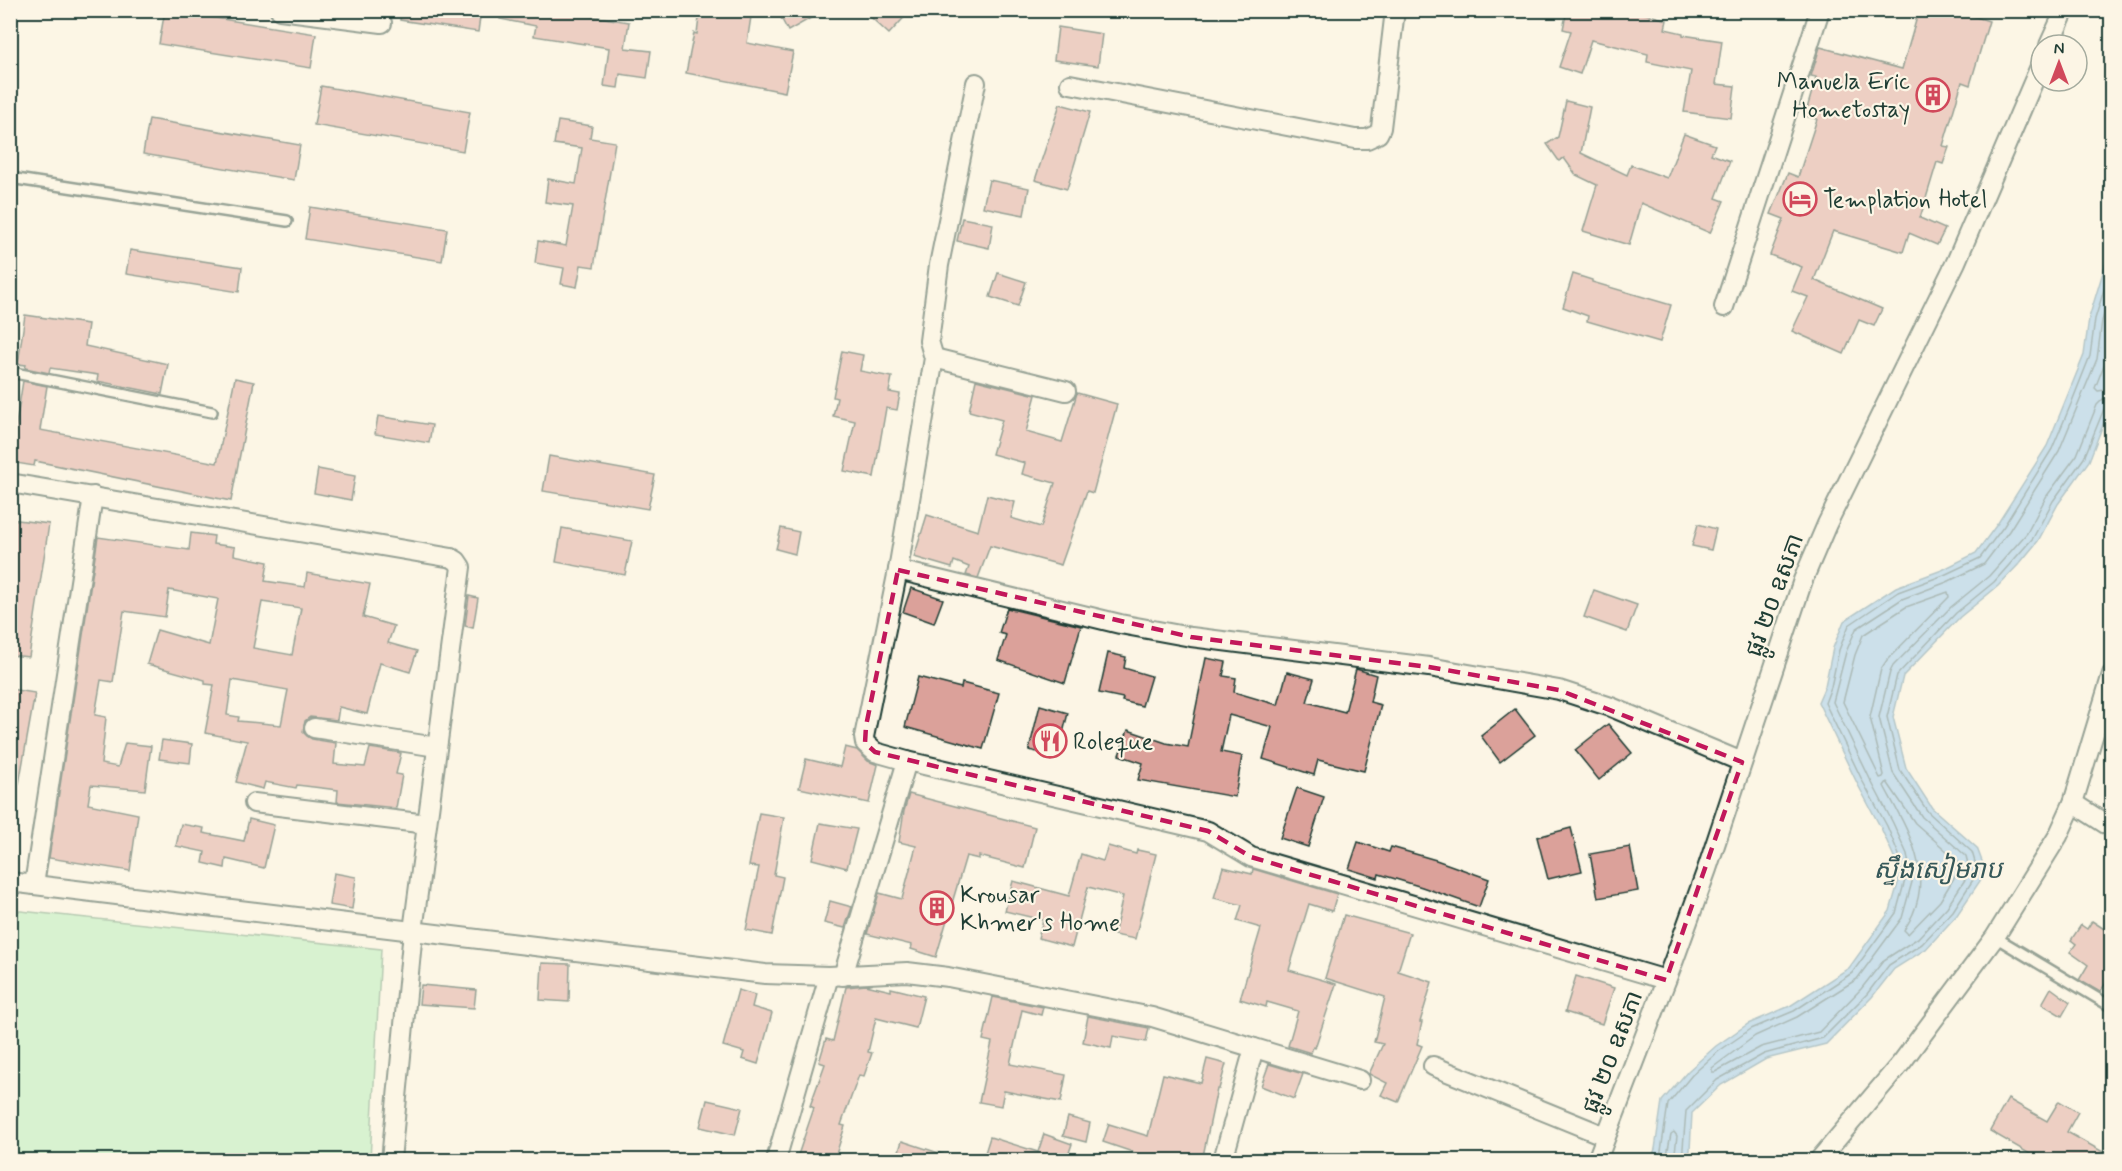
<svg xmlns="http://www.w3.org/2000/svg" width="2122" height="1171" font-family="Mynerve,'Noto Sans Khmer',sans-serif">
<rect width="100%" height="100%" fill="#fcf5e5"/>
<filter id="ink" filterUnits="userSpaceOnUse"><feTurbulence type="fractalNoise" baseFrequency=".0167" numOctaves="2"/><feDisplacementMap in="SourceGraphic" scale="12" xChannelSelector="R" yChannelSelector="G"/><feConvolveMatrix kernelMatrix="1 2 1 2 8 2 1 2 1" color-interpolation-filters="sRGB"/></filter>
<g filter="url(#ink)">
<!-- green -->
<path fill="#adeeb6" stroke="#669675" stroke-width="1.5" d="M11,910L381,949L370,1160H11Z"/>
<!-- water -->
<path fill="#92c5ef" stroke="#648fa4" stroke-width="1.5" d="M2111,246V404L2089,461L2058,504L2038,541L2019,564L1998,586L1960,617L1903,676L1893,717L1906,768L1932,808L1977,848L1986,872L1957,915L1926,949L1894,969L1872,997L1826,1044L1766,1059L1721,1085L1692,1113L1690,1150L1687,1160H1651L1655,1149L1662,1101L1688,1071L1716,1046L1748,1024L1790,1006L1849,968L1890,911L1899,880L1894,857L1881,828L1858,785L1818,702L1825,686L1833,648L1844,621L1896,587L1942,570L1976,553L1998,523L2047,446L2084,355L2089,318Z"/>
<g fill="none" stroke-linecap="round" stroke-linejoin="round">
<!-- shore -->
<g stroke="#4d737f" stroke-width="1.5">
<path d="M2112,287L2102,321L2097,359L2059,451L2009,531L1984,564L1947,582L1902,599L1856,629L1846,652L1833,702L1870,779L1893,823L1907,854L1912,882L1902,918L1857,979L1797,1017L1755,1036L1712,1068V1072H1715L1761,1047L1819,1032L1861,989L1884,960L1918,938L1947,907L1970,872L1966,856L1922,817L1893,773L1879,717L1890,672L1893,666L1951,607L1989,576L2027,533L2046,497L2077,455L2097,405L2103,399L2112,398"/>
<path d="M2112,321L2106,360L2095,388L2098,391L2112,389"/>
<path d="M1948,592L1949,597L1887,660L1881,669L1870,717L1884,775L1883,777L1880,778L1843,702L1855,655L1863,635L1906,607Z"/>
<path d="M1887,782L1915,823L1958,861L1960,868L1940,901L1908,934L1904,930C1939,879 1909,833 1884,786Z"/>
<path d="M1658,1160L1661,1151L1668,1104L1692,1075L1719,1051L1751,1029L1794,1011L1852,973L1896,913L1905,880L1899,855L1887,826L1863,782L1825,703L1831,687L1839,650L1849,625L1898,592L1944,575L1980,558L2004,526L2052,449L2071,404L2090,356L2095,319L2112,264"/>
<path d="M1666,1160L1671,1134L1674,1132L1677,1136L1674,1160"/>
<path d="M1682,1160L1686,1111L1717,1080L1764,1054L1823,1038L1867,994L1889,965L1922,944L1953,911L1978,872L1972,852L1928,812L1900,770L1887,717L1897,675L1956,613L1994,582L2033,538L2053,501L2084,458L2104,409L2112,405"/>
</g>
</g>
<!-- building -->
<g fill="#dba19a" stroke="#1f3d34" stroke-width="1.5" fill-rule="evenodd">
<path d="M165,10L316,34L311,68L159,44Z"/>
<path d="M401,10H481L478,32L400,20Z"/>
<path d="M501,10H555L629,22L625,48L651,51L647,78L620,74L618,88L604,86L609,48L534,36L536,26L500,19Z"/>
<path d="M700,10H752L747,43L793,52L785,92L686,73L694,33L697,34Z"/>
<path d="M777,10H825L788,31Z"/>
<path d="M863,10H911L889,34Z"/>
<path d="M1567,10H1632L1667,20L1665,29L1683,33V35L1722,41L1716,84L1735,86L1731,118L1684,112L1691,71L1647,62L1648,54L1591,40L1580,74L1559,67L1571,31L1563,29Z"/>
<path d="M1919,10H1953L1989,21L1970,85L1962,82L1943,146L1949,147L1943,164L1937,162L1920,218L1945,229L1937,245L1909,233L1903,252L1833,231L1814,280L1882,309L1874,326L1859,320L1844,354L1792,331L1808,297L1792,291L1802,267L1770,255L1784,219L1771,214L1788,173L1798,177L1817,119L1805,116L1816,77L1811,76L1820,47L1902,69Z"/>
<path d="M1058,27L1102,34L1098,66L1054,60Z"/>
<path d="M321,86L470,112L463,151L314,125Z"/>
<path d="M1566,101L1590,107L1581,153L1627,175L1631,165L1667,178L1684,134L1715,145L1711,154L1730,161L1716,198L1724,201L1710,233L1641,203L1629,245L1583,231L1597,185L1576,175L1564,158L1559,161L1547,144L1558,137Z"/>
<path d="M1060,104L1090,112L1067,189L1035,180Z"/>
<path d="M149,119L300,145L294,180L143,154Z"/>
<path d="M558,121L592,126L590,138L615,142L594,267L581,265L577,287L561,284L564,268L535,263L538,241L566,246L573,206L545,202L548,179L576,184L582,148L554,144Z"/>
<path d="M989,180L1029,188L1024,215L983,207Z"/>
<path d="M310,207L447,229L442,261L305,239Z"/>
<path d="M962,218L993,224L989,248L957,241Z"/>
<path d="M130,250L242,267L239,292L126,274Z"/>
<path d="M998,273L1026,282L1018,306L990,297Z"/>
<path d="M1573,274L1592,280V282L1671,305L1660,342L1587,321L1588,316L1563,307Z"/>
<path d="M25,315L88,324L85,346L168,364L162,394L97,381L98,375L50,368L49,373L25,368L26,365L18,364Z"/>
<path d="M842,351L863,355L860,371L892,377L889,392L900,394L897,410L886,408L874,477L844,471L855,421L833,416L837,398L833,397Z"/>
<path d="M235,378L254,382L231,501L35,461L34,466L10,462L23,381L47,386L40,430L217,463Z"/>
<path d="M976,380L1036,395L1026,432L1062,442L1077,393L1117,404L1093,493L1087,491L1061,565L990,546L978,578L966,575L969,567L954,561L952,568L914,557L927,515L978,531L987,495L1015,502L1011,518L1041,527L1055,483L1022,474L1025,463L992,454L1002,420L969,411Z"/>
<path d="M378,416L432,425L429,443L375,434Z"/>
<path d="M549,456L655,475L648,509L543,491Z"/>
<path d="M318,469L355,476L351,500L314,493Z"/>
<path d="M10,519L49,524L29,657L10,655Z"/>
<path d="M1698,524L1716,529L1711,550L1692,546Z"/>
<path d="M562,528L632,541L625,575L556,562Z"/>
<path d="M781,528L799,532L795,554L776,549Z"/>
<path d="M191,533L214,536L213,544L235,547L234,555L268,562L265,581L305,587L307,573L370,584L363,617L394,626L388,643L417,651L410,672L380,663L367,714L339,707L337,720L310,717L305,721L303,732L307,736L312,739L336,743L334,764L365,767L370,748L401,753L396,774L402,775L396,808L337,802L338,790L297,785L296,788L265,782L263,789L236,782L247,741L205,733L214,685L205,684V680L147,664L157,630L209,645L218,599L169,590L165,617L124,611L113,682L101,680L95,715L106,717L101,764L118,767L125,743L151,746L145,790L91,785L88,804L138,814L130,871L49,858L98,537L189,550ZM262,602L301,608L292,655L253,648ZM232,680L288,690L281,725L238,721L239,717L227,715Z"/>
<path d="M911,588L943,599L934,623L903,612Z"/>
<path d="M1594,590L1637,605L1627,632L1584,617Z"/>
<path d="M469,596L478,598L473,628L465,626Z"/>
<path d="M1007,608L1081,626L1065,683L998,660L1006,635L999,633Z"/>
<path d="M1108,653L1126,657L1124,668L1151,676L1142,706L1122,701L1123,698L1099,693Z"/>
<path d="M1206,658L1226,662L1223,676L1236,678L1234,692L1278,705L1287,672L1314,679L1307,702L1345,712L1356,669L1376,675L1370,702L1381,705L1364,771L1318,760L1314,775L1263,759L1272,727L1229,715L1221,752L1242,756L1235,797L1138,780L1143,763L1119,755L1128,730L1166,743L1188,747Z"/>
<path d="M918,677L961,688L962,683L999,693L983,749L905,727Z"/>
<path d="M10,689L35,693L19,784L10,783Z"/>
<path d="M1040,705L1068,713L1057,757L1029,750Z"/>
<path d="M1515,709L1535,735L1500,762L1481,736Z"/>
<path d="M1608,724L1632,753L1599,780L1575,750Z"/>
<path d="M162,740L192,744L190,763L159,759Z"/>
<path d="M845,747L857,750L868,761L878,765L869,803L799,788L806,759L840,767Z"/>
<path d="M1297,788L1324,797L1308,847L1280,838Z"/>
<path d="M909,794L1035,827L1025,868L979,856V859L966,856L936,957L911,949L912,945L867,934L879,893L902,899L916,846L899,842L904,811Z"/>
<path d="M759,813L784,817L774,875L783,877L772,935L746,930L759,867L749,866Z"/>
<path d="M249,819L274,825L264,868L226,859L225,868L203,863L205,852L176,846L181,824L204,828L203,833L244,841Z"/>
<path d="M820,823L857,829L847,868L812,859Z"/>
<path d="M1571,828L1582,871L1548,879L1537,837Z"/>
<path d="M1358,842L1389,852L1391,847L1436,860L1489,879L1479,907L1422,887L1379,874L1378,878L1349,869Z"/>
<path d="M1108,846L1136,854L1137,850L1156,854L1135,939L1114,935L1123,896L1088,887L1072,947L1038,938L1043,920L1005,911L1013,881L1069,896L1081,854L1103,861Z"/>
<path d="M1630,847L1638,891L1598,898L1590,854Z"/>
<path d="M1223,867L1252,874L1253,869L1337,894L1332,911L1309,904L1289,970L1336,984L1315,1048L1313,1047L1311,1053L1288,1046L1298,1011L1267,1002L1266,1007L1240,999L1261,928L1237,921L1242,905L1214,898Z"/>
<path d="M334,873L356,877L352,909L329,905Z"/>
<path d="M830,901L852,907L845,928L824,923Z"/>
<path d="M1344,915L1410,933L1398,971L1432,982L1420,1022H1422L1417,1044L1422,1046L1398,1102L1381,1095L1387,1083L1369,1074L1383,1044L1374,1042L1385,997L1325,978Z"/>
<path d="M2092,921L2112,934V974L2100,992L2079,980L2088,965L2070,952L2076,944L2071,940L2081,925L2087,929Z"/>
<path d="M542,963L570,964L569,1002L540,1000Z"/>
<path d="M1576,976L1614,988L1602,1024L1565,1012Z"/>
<path d="M421,985L476,990L474,1008L419,1004Z"/>
<path d="M866,985L891,991V988L924,996L916,1028L876,1018L868,1052L872,1053L864,1076L859,1075L841,1125L845,1126L834,1161H796L814,1108L810,1106L825,1064L819,1062L826,1039L833,1041L846,987Z"/>
<path d="M2051,988L2070,1002L2062,1016L2042,1004Z"/>
<path d="M738,990L755,995L752,1007L772,1013L758,1064L742,1059L744,1052L723,1046Z"/>
<path d="M993,997L1043,1007L1041,1015L1022,1010L1010,1064L1066,1075L1061,1102L1004,1091L1001,1106L979,1102L992,1042L983,1040Z"/>
<path d="M1088,1016L1149,1028L1146,1042L1113,1036L1111,1048L1083,1042Z"/>
<path d="M1207,1059L1226,1064L1219,1089H1217L1202,1161H1159L1103,1142L1109,1124L1148,1136L1163,1074L1201,1083Z"/>
<path d="M1269,1064L1303,1074L1294,1099L1261,1086Z"/>
<path d="M2008,1099L2047,1121L2059,1101L2078,1112L2067,1132L2112,1157V1161H2042L1990,1131Z"/>
<path d="M707,1100L742,1108L735,1135L700,1127Z"/>
<path d="M1068,1117L1090,1123L1086,1142L1063,1136Z"/>
<path d="M1044,1134L1072,1144L1066,1161H996L984,1156L990,1137L1038,1152Z"/>
<path d="M902,1141L951,1157L950,1161H896Z"/>
</g>
<g fill="none" stroke-linecap="round" stroke-linejoin="round">
<defs>
<g id="service">
<path d="M10,178L287,221"/>
<path d="M10,372L212,412"/>
<path d="M1995,937L2112,1007"/>
</g>
<g id="minor">
<path d="M280,10L382,23"/>
<path d="M2049,45L2065,10"/>
<path d="M1070,84L1355,139H1367L1378,134L1381,128L1395,10"/>
<path d="M1724,307L1820,10"/>
<path d="M934,358L1066,391"/>
<path d="M10,483L452,558L457,561L461,567L413,931L391,1160"/>
<path d="M898,570L1120,624L1191,637L1429,667L1559,690L1611,707L1742,762"/>
<path d="M314,728L437,747"/>
<path d="M907,761L1208,831L1251,857L1666,980"/>
<path d="M254,803L427,824"/>
<path d="M2073,803L2112,828"/>
<path d="M10,882L765,974L829,976L907,972L948,977L1152,1017L1360,1080"/>
<path d="M34,885L93,496"/>
<path d="M843,976L907,761L875,752L865,743L864,737L898,570L934,358L929,341L939,265L976,83"/>
<path d="M1433,1066L1605,1136"/>
<path d="M776,1160L829,976"/>
<path d="M1223,1160L1254,1048"/>
<path d="M1597,1160L1674,960L1707,869L1803,580L1827,524L1956,262L2041,64"/>
<path d="M1819,1160L1902,1062L1995,937L2058,836L2073,803L2112,674"/>
</g>
</defs>
<!-- service casing -->
<use href="#service" stroke="#1f3d34" stroke-width="14"/>
<!-- minor casing -->
<use href="#minor" stroke="#1f3d34" stroke-width="22"/>
<!-- service -->
<use href="#service" stroke="#fcf5e5" stroke-width="9"/>
<!-- minor -->
<use href="#minor" stroke="#fcf5e5" stroke-width="18"/>
</g>
</g>
<!-- marked area -->
<path d="M0 0H2122V1171H0ZM898,570L1191,637L1429,667L1559,690L1742,762L1666,980L1251,857L1208,831L875,752L865,743L866,726Z" fill="#fcf5e5" fill-opacity=".55" fill-rule="evenodd"/>
<path fill="none" stroke="#c2185b" stroke-width="4.5" stroke-dasharray="12 8" stroke-linejoin="round" d="M898,570L1191,637L1429,667L1559,690L1742,762L1666,980L1251,857L1208,831L875,752L865,743L866,726Z"/>
<!-- icons -->
<defs>
<symbol id="building-ring" viewBox="-11 -11 22 22"><circle r="9.5" fill="#fcf5e5" stroke="#d1495b" stroke-width="1.5"/><path d="M-4-6H4V6H1V3H-1V6H-4ZM-2.5-4.3h1.7v1.8h-1.7ZM.8-4.3h1.7v1.8H.8ZM-2.5-1h1.7V.8h-1.7ZM.8-1h1.7V.8H.8Z" fill="#d1495b"/></symbol>
<symbol id="hotel-ring" viewBox="-11 -11 22 22"><circle r="9.5" fill="#fcf5e5" stroke="#d1495b" stroke-width="1.5"/><path d="M-6-4.5h1.5V1H6V5H4.5V3h-9V5H-6ZM-4 0a1.8 1.8 0 1 1 3.6 0ZM.5 0V-2.5h3Q6-2.5 6 0Z" fill="#d1495b"/></symbol>
<symbol id="restaurant-ring" viewBox="-11 -11 22 22"><circle r="9.5" fill="#fcf5e5" stroke="#d1495b" stroke-width="1.5"/><path d="M-5-6h1v4h1v-4h1v4h1v-4h1v5L-1.5 .5V6h-2V.5L-5-1ZM5-6V6H3V1.5H1.5Q1.5-4 5-6Z" fill="#d1495b"/></symbol>
</defs>
<g fill-rule="evenodd">
<use href="#building-ring" x="1914" y="76" width="38" height="38"/>
<use href="#hotel-ring" x="1781" y="180" width="38" height="38"/>
<use href="#restaurant-ring" x="1031" y="722" width="38" height="38"/>
<use href="#building-ring" x="918" y="889" width="38" height="38"/>
</g>
<g text-anchor="middle" stroke-width="4.5" stroke-linejoin="round" paint-order="stroke">
<!-- poi labels -->
<g font-size="24" fill="#1f3d34" stroke="#fcf5e5" text-anchor="start">
<text x="1910" y="89" text-anchor="end">Manuela Eric<tspan x="1910" dy="28">Hometostay</tspan></text>
<text x="1823" y="207">Templation Hotel</text>
<text x="1073" y="749">Roleque</text>
<text x="960" y="902">Krousar<tspan x="960" dy="28">Khmer's Home</tspan></text>
</g>
<!-- street labels -->
<g font-size="24" fill="#1f3d34" stroke="#fcf5e5">
<text transform="translate(1774 595) rotate(-70)" y="8">ផ្លូវ ២០ ឧសភា</text>
<text transform="translate(1612 1052) rotate(-69)" y="8">ផ្លូវ ២០ ឧសភា</text>
</g>
<!-- water labels -->
<g font-size="26" font-style="italic" fill="#365859" stroke="#fcf5e5">
<text x="1938" y="878">ស្ទឹងសៀមរាប</text>
</g>
</g>
<!-- margin -->
<rect width="2122" height="1171" fill="none" stroke="#fcf5e5" stroke-width="36"/>
<rect x="18" y="18" width="2086" height="1135" fill="none" stroke="#1f3d34" stroke-width="2" filter="url(#ink)"/>
<!-- north arrow -->
<g transform="translate(2059 63)"><circle r="28" fill="#fcf5e5" stroke="#a4ab9e" stroke-width="1.5"/>
<path d="M0-4.5L10 22L0 15L-10 22Z" fill="#d1495b"/>
<text y="-9" font-size="16" font-weight="bold" text-anchor="middle" fill="#1f3d34">N</text>
</g>
</svg>
